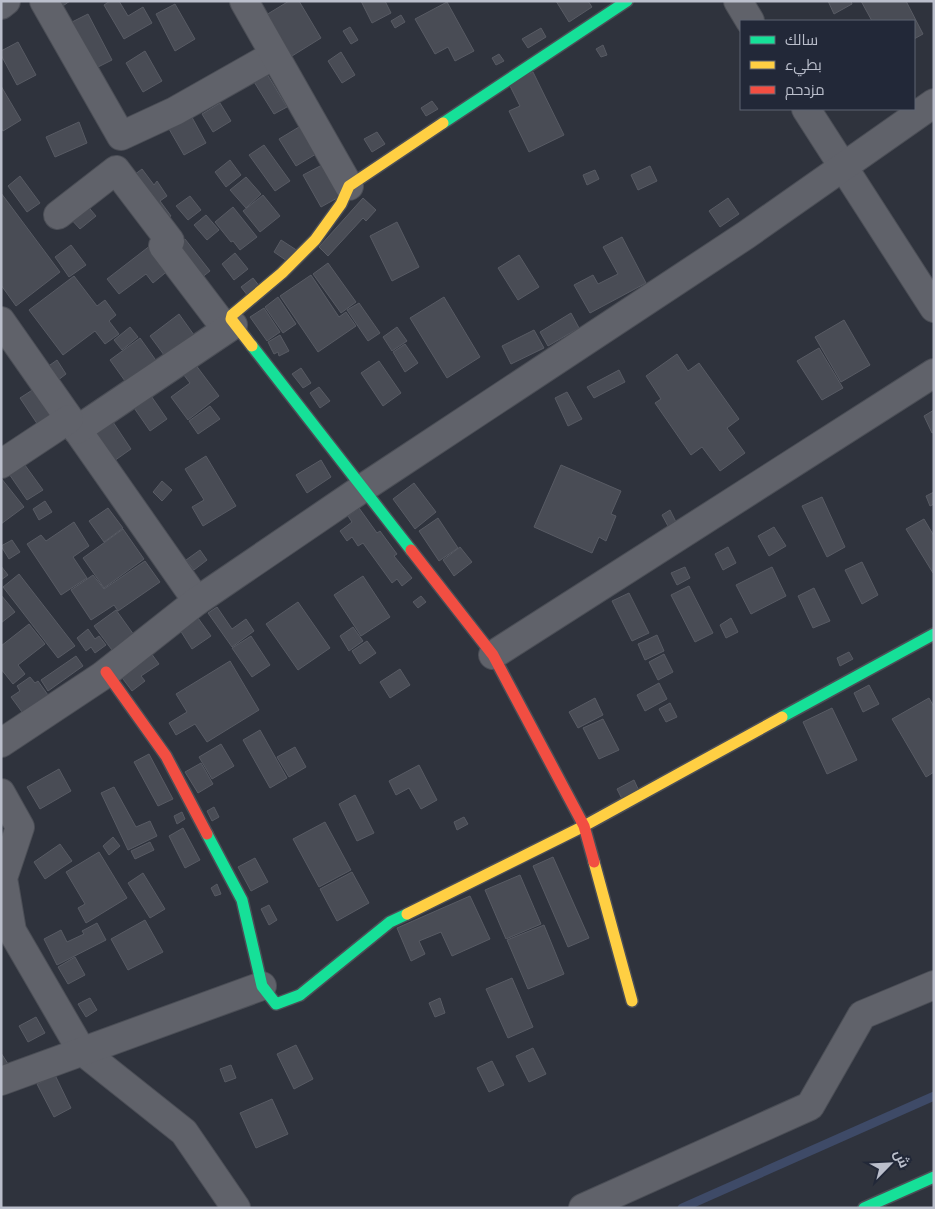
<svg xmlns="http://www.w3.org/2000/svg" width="935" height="1209" font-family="Karla,Cairo,sans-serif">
<rect width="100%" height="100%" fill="#2f333d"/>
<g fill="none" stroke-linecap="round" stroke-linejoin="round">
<!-- stream -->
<path stroke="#3e4a67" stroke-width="9" d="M682,1208L934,1096"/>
</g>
<!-- building -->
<g fill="#494c55" stroke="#585b64">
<path d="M51,1H70L57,10Z"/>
<path d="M110,1H119L128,16L143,7L152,23L124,39L104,5Z"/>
<path d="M289,1H299L321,38L292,56L266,15Z"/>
<path d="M361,1H385L391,13L372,23Z"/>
<path d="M556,1H588L592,7L569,22Z"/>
<path d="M828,1H851L852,4L834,14Z"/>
<path d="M861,1H906L923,34L914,39V21H872Z"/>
<path d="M447,2L474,51L455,61L448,47L435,54L415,19Z"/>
<path d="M175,4L195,39L175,51L156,14Z"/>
<path d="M88,14L112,60L92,70L68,24Z"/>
<path d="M401,15L405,22L395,28L391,21Z"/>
<path d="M350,27L358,40L351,44L343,31Z"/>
<path d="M541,28L546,37L528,48L522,39Z"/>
<path d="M18,42L36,75L17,85L1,55V51Z"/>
<path d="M603,45L607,55L601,57L596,49Z"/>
<path d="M145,51L162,81L143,92L126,63Z"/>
<path d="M341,52L355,75L342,83L328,61Z"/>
<path d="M499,54L504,61L496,65L492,58Z"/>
<path d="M264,69L287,107L274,114L251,77Z"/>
<path d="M533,72L564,135L529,152L509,111L520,106L509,84Z"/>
<path d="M1,86L21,120L3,131L1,127Z"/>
<path d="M432,101L438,109L426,116L421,108Z"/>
<path d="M220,103L231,121L213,132L202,114Z"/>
<path d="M188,110L206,143L184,155L165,122Z"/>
<path d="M79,122L87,143L55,157L46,137Z"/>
<path d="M299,127L316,154L296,166L279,139Z"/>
<path d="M377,132L385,144L372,152L364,139Z"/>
<path d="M264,145L290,181L275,191L249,155Z"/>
<path d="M230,160L241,175L226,187L215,172Z"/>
<path d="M322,165L339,197L321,207L303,175Z"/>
<path d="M650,166L657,181L638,190L631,175Z"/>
<path d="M142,169L154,185L157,181L167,196L160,201L171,216L162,222L130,178Z"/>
<path d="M595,170L599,179L587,185L583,175Z"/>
<path d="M20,176L40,203L27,212L8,186Z"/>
<path d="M246,177L261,194L246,208L230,190Z"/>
<path d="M1,193L60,272L16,306L1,285Z"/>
<path d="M263,195L280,216L260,232L243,211Z"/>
<path d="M190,196L201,210L188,220L176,206Z"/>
<path d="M363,198L376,210L366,221L363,218L328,256L319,247Z"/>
<path d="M728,198L739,214L720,227L709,211Z"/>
<path d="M85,203L96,216L80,229L69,217Z"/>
<path d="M233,207L257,237L240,250L233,241L231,242L215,222Z"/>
<path d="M206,215L219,230L207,240L194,225Z"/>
<path d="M397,222L419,267L392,281L370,236Z"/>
<path d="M622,237L646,283L590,313L574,285L593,275L598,284L618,274L603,247Z"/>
<path d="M185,239L210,271L196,282L171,249Z"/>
<path d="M281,240L298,251L290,263L274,252Z"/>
<path d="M71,245L86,265L69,277L55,257Z"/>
<path d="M151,245L170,269L153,283L146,274L119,294L107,279Z"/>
<path d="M235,253L248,269L234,280L222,264Z"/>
<path d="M519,255L539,287L518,300L498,268Z"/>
<path d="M328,263L356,302L341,313L313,274Z"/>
<path d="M311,275L339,317L346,312L356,326L318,352L280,296Z"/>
<path d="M74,276L97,306L105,300L116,315L109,321L119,334L105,344L95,331L63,355L29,310Z"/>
<path d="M253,278L260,287L248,296L241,287Z"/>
<path d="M278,297L296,324L283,333L265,307Z"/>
<path d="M444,297L480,357L447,378L410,318Z"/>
<path d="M359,303L380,333L368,341L347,310Z"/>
<path d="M264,308L280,332L267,341L250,317Z"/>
<path d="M571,313L579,328L548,346L540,332Z"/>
<path d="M179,314L199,342L170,363L150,336Z"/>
<path d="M844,320L870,365L841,382L815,337Z"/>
<path d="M130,327L138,337L122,350L114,340Z"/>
<path d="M397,327L407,341L392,351L383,337Z"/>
<path d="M534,330L544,348L511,364L502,346Z"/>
<path d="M280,335L289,351L279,356L278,352L274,354L268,342Z"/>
<path d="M140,338L160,366L130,388L110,360Z"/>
<path d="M405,344L418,363L405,372L393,352Z"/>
<path d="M819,348L843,388L822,400L797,361Z"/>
<path d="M677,354L688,371L699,363L739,419L727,428L745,453L720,471L702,447L691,455L655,403L661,399L646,376Z"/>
<path d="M57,360L66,374L53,384L43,370Z"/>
<path d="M192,360L219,396L188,420L171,397L190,383L180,370Z"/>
<path d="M379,361L401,393L383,406L361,373Z"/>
<path d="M301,368L311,383L303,388L292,374Z"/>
<path d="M619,370L625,382L594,398L587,387Z"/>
<path d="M37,387L57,417L40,428L20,398Z"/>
<path d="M319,387L330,401L320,408L310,393Z"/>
<path d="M147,390L167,419L150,431L130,402Z"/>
<path d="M567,392L582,419L568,426L555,398Z"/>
<path d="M210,406L220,419L198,434L189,421Z"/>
<path d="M934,410V432L932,433L924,416Z"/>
<path d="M109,416L131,449L114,461L92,428Z"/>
<path d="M206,456L236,506L203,526L192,507L204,500L185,469Z"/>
<path d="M321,460L331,477L307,493L296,475Z"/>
<path d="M22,461L43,490L27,500L7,471Z"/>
<path d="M561,465L621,491L611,514L616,516L606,541L599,537L592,553L534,527Z"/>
<path d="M1,478L24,507L1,524Z"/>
<path d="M162,481L172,490L162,501L153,492Z"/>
<path d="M414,483L436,512L415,529L393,499Z"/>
<path d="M934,492V504L930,506L926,496Z"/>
<path d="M822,497L845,547L827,557L802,506Z"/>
<path d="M45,501L52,512L39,520L33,509Z"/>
<path d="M108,508L123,528L104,542L89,521Z"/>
<path d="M359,508L377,533L380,531L397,554L394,556L412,578L402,586L397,579L392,583L363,543L358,546L352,537L347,541L340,531L352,522L348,516Z"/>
<path d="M670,510L677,524L669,528L662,515Z"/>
<path d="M438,518L458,548L439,561L419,531Z"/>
<path d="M924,519L934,536L933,573L906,529Z"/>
<path d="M74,522L89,546L73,557L87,578L61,595L27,544L41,535L46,541Z"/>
<path d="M774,527L786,546L769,556L758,536Z"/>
<path d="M123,529L144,559L104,588L83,558Z"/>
<path d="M12,540L20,552L9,559L1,546Z"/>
<path d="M460,547L472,562L454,576L443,560Z"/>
<path d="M728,547L736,563L723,570L715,554Z"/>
<path d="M200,550L207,560L194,570L186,560Z"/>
<path d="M145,561L160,582L118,611L114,605L91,620L71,590L93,575L104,589Z"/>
<path d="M862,562L878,595L862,604L845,570Z"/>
<path d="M1,566L8,575L1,580Z"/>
<path d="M685,567L690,578L677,585L671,573Z"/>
<path d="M772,567L786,596L751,614L736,585Z"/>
<path d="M19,574L75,646L58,658L3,587Z"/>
<path d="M363,576L390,617L361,636L334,595Z"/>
<path d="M689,586L713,633L695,642L671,595Z"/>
<path d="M814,588L830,621L813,628L798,596Z"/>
<path d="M629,593L649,633L632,641L612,601Z"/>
<path d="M1,595L15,612L1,623Z"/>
<path d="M421,596L426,602L418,608L413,602Z"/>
<path d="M298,602L330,648L298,670L266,624Z"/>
<path d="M217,607L232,629L246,619L254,631L232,647L208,613Z"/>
<path d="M116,610L134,635L112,650L94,626Z"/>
<path d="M198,618L211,636L192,649L180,630Z"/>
<path d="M731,618L738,632L726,638L720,625Z"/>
<path d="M29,624L45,644L18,665L25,674L13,684L1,669V646Z"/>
<path d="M353,627L363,641L349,651L340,636Z"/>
<path d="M88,629L95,639L99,636L106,645L95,653L91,647L86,651L77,638Z"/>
<path d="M657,635L664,651L645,660L638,644Z"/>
<path d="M251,636L270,665L252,677L232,648Z"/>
<path d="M367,641L376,653L360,664L352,651Z"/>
<path d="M148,649L159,664L141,676L145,681L132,691L117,671Z"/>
<path d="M849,652L853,659L840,666L837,658Z"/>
<path d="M664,654L673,672L658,680L649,662Z"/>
<path d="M76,656L83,666L48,691L41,680Z"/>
<path d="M230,661L259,710L207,742L195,724L176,735L169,723L187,712L176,694Z"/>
<path d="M400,669L410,685L390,698L380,682Z"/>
<path d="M30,677L35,683L38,681L48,695L22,712L11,697L20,691L17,686Z"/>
<path d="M659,683L667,699L645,711L637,695Z"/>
<path d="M869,685L879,704L863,712L854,693Z"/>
<path d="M595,698L603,715L578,728L569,712Z"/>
<path d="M929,698L934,707V772L926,777L892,719Z"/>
<path d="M670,703L677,717L666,722L659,709Z"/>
<path d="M832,708L857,760L827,774L803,722Z"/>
<path d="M603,719L619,750L599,759L583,728Z"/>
<path d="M260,730L287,778L270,788L243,740Z"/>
<path d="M221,744L234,766L212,779L199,757Z"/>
<path d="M295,747L306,767L289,777L277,757Z"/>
<path d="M149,754L173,799L158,806L134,762Z"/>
<path d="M201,763L213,784L198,793L185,772Z"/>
<path d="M419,765L437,800L421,809L409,788L396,795L389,781Z"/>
<path d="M59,769L71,791L40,809L27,787Z"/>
<path d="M634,780L639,791L622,799L617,789Z"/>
<path d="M114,787L136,827L150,821L157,836L128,850L101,793Z"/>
<path d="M355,795L374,833L357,841L339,804Z"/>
<path d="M214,807L219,817L212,821L207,811Z"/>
<path d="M182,812L185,819L177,824L174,816Z"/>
<path d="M464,817L468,824L457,830L454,822Z"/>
<path d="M325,822L351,870L319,887L293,839Z"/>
<path d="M183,828L200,860L185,868L169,836Z"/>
<path d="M113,837L120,846L109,855L103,846Z"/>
<path d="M150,842L154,850L135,859L131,851Z"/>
<path d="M60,844L72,861L45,879L34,862Z"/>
<path d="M99,852L127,898L86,923L78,908L85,904L66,872Z"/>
<path d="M553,857L589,938L568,947L533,866Z"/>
<path d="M255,858L268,882L251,891L238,867Z"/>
<path d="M352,872L369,903L337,921L320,889Z"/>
<path d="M143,873L165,909L150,918L128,883Z"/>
<path d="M520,875L541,924L506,939L485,890Z"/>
<path d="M217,884L221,894L215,896L211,888Z"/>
<path d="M470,896L490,939L452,956L441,932L419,941L425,954L411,961L397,928Z"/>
<path d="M269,905L277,920L269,925L261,909Z"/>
<path d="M145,920L163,952L128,970L111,939Z"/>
<path d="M97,923L106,940L57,965L44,939L61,930L67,942L84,934L82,931Z"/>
<path d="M544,925L564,974L528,989L507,940Z"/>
<path d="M75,957L85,975L68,984L58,967Z"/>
<path d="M512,978L533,1027L508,1038L486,989Z"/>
<path d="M90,998L97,1010L86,1017L78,1004Z"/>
<path d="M440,998L445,1013L435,1017L429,1003Z"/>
<path d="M36,1017L45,1033L28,1042L19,1026Z"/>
<path d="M296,1045L313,1079L294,1089L277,1054Z"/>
<path d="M533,1048L546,1074L529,1082L516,1056Z"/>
<path d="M1,1053L10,1067L1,1072Z"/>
<path d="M492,1061L504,1085L489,1092L477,1068Z"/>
<path d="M231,1065L236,1078L225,1082L220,1069Z"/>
<path d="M55,1075L71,1108L54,1117L37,1084Z"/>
<path d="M272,1099L288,1134L256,1148L240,1113Z"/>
</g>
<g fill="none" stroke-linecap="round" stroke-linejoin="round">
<defs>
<g id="street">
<path d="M44,1L121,136L175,111L274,55"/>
<path d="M244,1L349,186"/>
<path d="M738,1L750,21"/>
<path d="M1,5L6,1"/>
<path d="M806,109L934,308"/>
<path d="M58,215L116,170L170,241L163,246L226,329"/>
<path d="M1,321L197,601"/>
<path d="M77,430L233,325"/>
<path d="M1,464L69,419"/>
<path d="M493,655L934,373"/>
<path d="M1,743L102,676L197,601L363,488L746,235L934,103"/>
<path d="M1,793L20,827L3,878L12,931L81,1050L184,1132L236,1208"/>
<path d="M1,1081L262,986"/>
<path d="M583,1208L810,1106L862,1015L934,985"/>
</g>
<g id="fast">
<path d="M443,123L627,1"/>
<path d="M252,346L411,550"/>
<path d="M782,717L934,634"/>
<path d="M207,834L242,900L262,986L276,1004L300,995L390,922L407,914"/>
<path d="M864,1208L934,1177"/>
</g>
<g id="slow">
<path d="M252,346L231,319L232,315L282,273L315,240L341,204L349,186L443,123"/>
<path d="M594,862L632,1001"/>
<path d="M407,914L584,826L782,717"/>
</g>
<g id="jam">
<path d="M411,550L493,655L584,826L594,862"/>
<path d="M106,672L166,756L207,834"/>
</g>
</defs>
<!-- street casing -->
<use href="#street" stroke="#4b4e56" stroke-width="30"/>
<!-- fast casing -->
<use href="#fast" stroke="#4b4e56" stroke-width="14"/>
<!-- slow casing -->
<use href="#slow" stroke="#4b4e56" stroke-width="14"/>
<!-- jam casing -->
<use href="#jam" stroke="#4b4e56" stroke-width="14"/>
<!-- street -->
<use href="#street" stroke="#60626a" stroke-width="28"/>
<!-- fast -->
<use href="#fast" stroke="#16e098" stroke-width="11"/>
<!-- slow -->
<use href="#slow" stroke="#ffcf43" stroke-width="11"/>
<!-- jam -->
<use href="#jam" stroke="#f24e42" stroke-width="11"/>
</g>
<!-- border -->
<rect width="935" height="1209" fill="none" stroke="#bbbfcc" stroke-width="5"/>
<!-- legend -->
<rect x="740" y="20" width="175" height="90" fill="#222838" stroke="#5f6473"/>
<rect x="750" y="36" width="25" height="8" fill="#16e098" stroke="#5f6473"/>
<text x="785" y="45" font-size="15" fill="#bbbfcc">سالك</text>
<rect x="750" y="61" width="25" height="8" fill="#ffcf43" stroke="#5f6473"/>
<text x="785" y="70" font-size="15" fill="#bbbfcc">بطيء</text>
<rect x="750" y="86" width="25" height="8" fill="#f24e42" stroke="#5f6473"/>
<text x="785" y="95" font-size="15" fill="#bbbfcc">مزدحم</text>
<!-- north arrow -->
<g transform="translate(890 1164) rotate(66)" stroke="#222838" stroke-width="4" paint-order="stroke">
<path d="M0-4L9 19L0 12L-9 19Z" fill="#bbbfcc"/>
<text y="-8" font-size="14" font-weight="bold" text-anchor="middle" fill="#bbbfcc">ش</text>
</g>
</svg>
